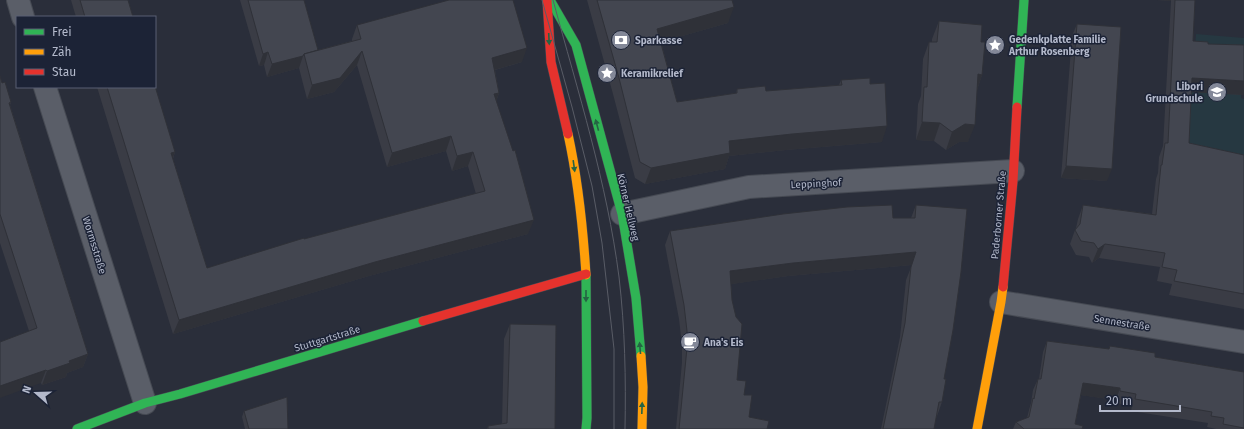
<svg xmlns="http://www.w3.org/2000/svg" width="1244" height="429" font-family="'Fira Sans',sans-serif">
<rect width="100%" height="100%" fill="#2a2e3a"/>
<!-- green -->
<path fill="#263841" d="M1196,34L1244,38V60L1241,98L1244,99V166L1187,153Z"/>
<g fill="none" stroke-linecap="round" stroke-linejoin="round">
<defs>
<g id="street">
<path d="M18,0L23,17"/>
<path d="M45,87L145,403"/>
<path d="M622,214L749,187L1013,171"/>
<path d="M1001,302L1244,342"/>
</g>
<g id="fast">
<path d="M550,0L576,45L622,214L636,298L641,356"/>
<path d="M1017,107L1024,0"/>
<path d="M77,429L145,403L180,394L423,321"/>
<path d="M586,429L587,418L586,275"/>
</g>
<g id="slow">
<path d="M568,134C578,180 583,227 586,275"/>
<path d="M641,356L643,387L642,429"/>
<path d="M977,429L1001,302L1003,287"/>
</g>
<g id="jam">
<path d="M547,0L551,62L568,134"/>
<path d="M1003,287L1013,181L1017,107"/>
<path d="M423,321L586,274"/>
</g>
</defs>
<!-- street casing -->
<use href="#street" stroke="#464a53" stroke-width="24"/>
<!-- fast casing -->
<use href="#fast" stroke="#464a53" stroke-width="10"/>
<!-- slow casing -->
<use href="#slow" stroke="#464a53" stroke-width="10"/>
<!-- jam casing -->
<use href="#jam" stroke="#464a53" stroke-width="10"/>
<!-- street -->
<use href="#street" stroke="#5a5e68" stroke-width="22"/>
<!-- fast -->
<use href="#fast" stroke="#30b455" stroke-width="9"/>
<!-- slow -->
<use href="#slow" stroke="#ff9f0a" stroke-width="9"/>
<!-- jam -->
<use href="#jam" stroke="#e5322d" stroke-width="9"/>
<!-- tram -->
<g stroke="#595c66" stroke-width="1">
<path d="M542,0L572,107L592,186L602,243L614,349V429"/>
<path d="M553,0C578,92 607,183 619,277C625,328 626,379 625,429"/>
</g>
</g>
<!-- wall -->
<g fill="#3a3c45">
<path d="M71,0H128L133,17H76Z"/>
<path d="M240,0H304L318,50L352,41V39L357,25L522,62L495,70L499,93L496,102L528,234L369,276L173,334L97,87H155L175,152L173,159L207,268L304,239L476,194L468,166L452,171L446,151L387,167L357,65L334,92L307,99L299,68L267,77L264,65L259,66Z"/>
<path d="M587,0H732L728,23L661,42L677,102L736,93L737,89L766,91L839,85L841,80L870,84L882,142L786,150L729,156L725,169L645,184L635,178L613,94Z"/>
<path d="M1157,0H1195L1193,41L1208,44L1244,45V95L1191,92L1189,143L1244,155V309L1169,295L1172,284L1157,281L1160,267L1099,258L1092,263L1089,257L1076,255L1070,244L1075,230L1076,228L1078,219L1083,205L1152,214L1156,179L1158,173L1159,157L1163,146L1171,1Z"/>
<path d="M939,21L981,42L982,75L977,90L968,142H959L946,150L934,141L916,140L918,104L921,96L923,59L929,42H932V39Z"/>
<path d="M1077,24L1107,181L1061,178L1072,36Z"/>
<path d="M0,76L2,83L11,102L10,105L88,354L83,367L67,373L66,377L42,385L41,383L29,331L0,243Z"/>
<path d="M916,205L944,379L942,402L937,416L936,415L934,429H881L900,337L906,280L912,265L788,276L731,284L737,380L744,395L749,417L767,429H676L682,362V345L679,319L665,245L670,231L893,218H911Z"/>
<path d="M510,324L555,429H487L488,426L502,424L504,339Z"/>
<path d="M1047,341L1109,349L1110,346L1155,357L1244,372V429H1216L1207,427L1208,423L1131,411L1132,406L1116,403V400L1081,395L1075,424L1082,429H1013L1016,422L1027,418L1029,410L1031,403L1033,390L1038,379H1039L1043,352Z"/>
<path d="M244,411L288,429H245L242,417Z"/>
</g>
<!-- shaded-wall -->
<g fill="#2f3138">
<path d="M1157,0H1171V1Z"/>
<path d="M734,7L728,23L651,45L657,29Z"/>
<path d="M527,48L522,62L487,72L492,58Z"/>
<path d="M362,51L357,65L334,92L307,99L312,85Z"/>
<path d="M268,52L264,65L259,66L263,54Z"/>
<path d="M303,56L299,68L267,77L272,64Z"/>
<path d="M978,74L982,75L976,93Z"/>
<path d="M1192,78L1244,81V95L1187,92Z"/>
<path d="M499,93L494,107V94Z"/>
<path d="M922,122L940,123L934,141L916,140Z"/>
<path d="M965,124L975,125L968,142H959L946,150L952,132Z"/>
<path d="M887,126L882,142L786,150L729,156L725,169L645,184L651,168L729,141L792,134Z"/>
<path d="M451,136L446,151L387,167L392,153Z"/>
<path d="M175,152L170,166L171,153Z"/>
<path d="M473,152L468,166L452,171L457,156Z"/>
<path d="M1066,166L1112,169L1107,181L1061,178Z"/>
<path d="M534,220L528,234L369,276L173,334L179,320L375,262Z"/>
<path d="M1105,244L1099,258L1092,263L1098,249Z"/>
<path d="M916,252L912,265L788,276L725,285L730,271L793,263Z"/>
<path d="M88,354L83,367L67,373L66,377L42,385L47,371L69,361Z"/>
<path d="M46,370L41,383L0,398V386Z"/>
<path d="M1083,383L1120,388L1116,400L1079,395Z"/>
</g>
<!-- building -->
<g fill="#434650" stroke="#2f3138">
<path d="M80,0H128L133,17H85Z"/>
<path d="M248,0H304L318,50L304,54L303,56L272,64L268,52L263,54Z"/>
<path d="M449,0H513L527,48L492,58L499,93L494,94L513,151L515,150L534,220L375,262L179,320L107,87H155V86L175,152L171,153L207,268L304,238V239L485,191L473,152L457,156L451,136L392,153L362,51L340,78L312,85L304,54L361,39L357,25Z"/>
<path d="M597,0H732L734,7L657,29L677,102L737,93V89L765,86L766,91L842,85L841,80L870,78V84L885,83L887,126L792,134L729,141L730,153L651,168L640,162L619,78Z"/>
<path d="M1175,0H1195L1193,41L1208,42V44L1244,45V81L1192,78L1189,143L1244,155V294L1174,281L1177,270L1162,267L1165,253L1105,244L1098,249L1094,243L1081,241L1075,230L1080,224L1083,205L1156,215L1161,165H1162L1165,143H1168Z"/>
<path d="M939,21L982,25L981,42H985L982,75L978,74L975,125L965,124L952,132L940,123L922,122L924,87H927L929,42H937Z"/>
<path d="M1077,24L1121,27L1112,169L1066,166Z"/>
<path d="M0,76L2,83L5,82L11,102L9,103L88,354L69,361L70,363L47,371L46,370L0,386V342L37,328L0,214Z"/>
<path d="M892,205L893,218H915L916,205L967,209L961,272L953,330L944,379H946L942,402H939L934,429H883L905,323L911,267L916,252L793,263L730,271L732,300L736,317L742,324L737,380L746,381L744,395H752L749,417L769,421L767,429H679L687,348V331L684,305L670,231L783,214L847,207Z"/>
<path d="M510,324L556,325L555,429H488V426L507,423Z"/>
<path d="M1047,341L1109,349L1110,346L1155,353V357L1244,372V428L1223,424L1224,418L1211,416L1212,412L1135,399L1136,394L1120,391V388L1083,383L1075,424L1083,426L1082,429H1024L1016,422L1029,417L1033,398L1034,399L1038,379H1041Z"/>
<path d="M287,397L288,429H249L244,411Z"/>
</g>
<!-- one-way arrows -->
<defs><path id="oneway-solid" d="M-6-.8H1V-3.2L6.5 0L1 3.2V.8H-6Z"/></defs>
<g fill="#256444">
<use href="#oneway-solid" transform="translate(549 39) rotate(87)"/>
<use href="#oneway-solid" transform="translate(597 125) rotate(-105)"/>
<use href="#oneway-solid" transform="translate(574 166) rotate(82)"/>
<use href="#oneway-solid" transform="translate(586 296) rotate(90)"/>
<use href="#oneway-solid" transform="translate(640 348) rotate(-95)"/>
<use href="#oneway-solid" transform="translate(642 408) rotate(-88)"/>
</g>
<!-- icons -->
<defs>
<symbol id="bank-disc" viewBox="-11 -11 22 22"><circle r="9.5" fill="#838898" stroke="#1c2336"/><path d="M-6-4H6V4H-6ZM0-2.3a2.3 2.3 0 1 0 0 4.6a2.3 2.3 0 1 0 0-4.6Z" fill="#fff"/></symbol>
<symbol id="sight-disc" viewBox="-11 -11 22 22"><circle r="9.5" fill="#838898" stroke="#1c2336"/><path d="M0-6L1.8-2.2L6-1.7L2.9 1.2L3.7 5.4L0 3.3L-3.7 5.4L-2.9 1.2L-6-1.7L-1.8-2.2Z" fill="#fff"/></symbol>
<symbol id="school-disc" viewBox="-11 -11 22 22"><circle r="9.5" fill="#838898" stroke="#1c2336"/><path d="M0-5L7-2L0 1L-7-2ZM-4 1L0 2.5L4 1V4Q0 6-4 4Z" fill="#fff"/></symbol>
<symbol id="cafe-disc" viewBox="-11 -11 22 22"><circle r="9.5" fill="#838898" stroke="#1c2336"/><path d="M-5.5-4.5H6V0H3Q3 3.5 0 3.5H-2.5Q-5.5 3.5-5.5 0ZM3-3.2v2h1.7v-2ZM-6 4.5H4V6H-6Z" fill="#fff"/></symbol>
</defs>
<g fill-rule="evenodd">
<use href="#bank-disc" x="610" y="29" width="22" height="22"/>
<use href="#sight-disc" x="984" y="34" width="22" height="22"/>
<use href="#sight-disc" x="596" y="62" width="22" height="22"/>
<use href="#school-disc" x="1206" y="81" width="22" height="22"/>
<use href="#cafe-disc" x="679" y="331" width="22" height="22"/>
</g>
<g text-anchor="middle" stroke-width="3" stroke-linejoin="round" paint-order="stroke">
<!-- poi labels -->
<g font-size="10" font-weight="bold" fill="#b3b9cb" stroke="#1c2336" text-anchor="start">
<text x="1009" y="43">Gedenkplatte Familie<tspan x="1009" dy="12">Arthur Rosenberg</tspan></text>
<text x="635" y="44">Sparkasse</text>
<text x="621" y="77">Keramikrelief</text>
<text x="1203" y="90" text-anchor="end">Libori<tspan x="1203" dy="12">Grundschule</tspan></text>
<text x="704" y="346">Ana's Eis</text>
</g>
<!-- street labels -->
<g font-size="10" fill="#b3b9cb" stroke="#1c2336">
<text transform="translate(816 183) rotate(-3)" y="4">Leppinghof</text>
<text transform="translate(629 207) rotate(77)" y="4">Körner Hellweg</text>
<text transform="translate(998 215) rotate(-85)" y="4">Paderborner Straße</text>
<text transform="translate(95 245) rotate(73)" y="4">Wormsstraße</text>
<text transform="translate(1122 322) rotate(9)" y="4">Sennestraße</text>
<text transform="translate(327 338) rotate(-17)" y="4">Stuttgartstraße</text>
</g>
</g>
<!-- legend -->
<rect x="16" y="16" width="140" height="72" fill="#1c2336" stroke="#585f72"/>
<rect x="24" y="29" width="20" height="6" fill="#30b455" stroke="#585f72"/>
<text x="52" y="36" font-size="12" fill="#b3b9cb">Frei</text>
<rect x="24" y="49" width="20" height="6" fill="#ff9f0a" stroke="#585f72"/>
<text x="52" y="56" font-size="12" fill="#b3b9cb">Zäh</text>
<rect x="24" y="69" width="20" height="6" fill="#e5322d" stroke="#585f72"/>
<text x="52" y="76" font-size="12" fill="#b3b9cb">Stau</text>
<!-- north arrow -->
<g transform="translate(36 393) rotate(290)" stroke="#1c2336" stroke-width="3" paint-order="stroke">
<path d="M0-3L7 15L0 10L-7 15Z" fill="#b3b9cb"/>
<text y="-6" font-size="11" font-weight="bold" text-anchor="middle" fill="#b3b9cb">N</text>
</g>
<!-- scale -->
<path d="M1100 405v6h80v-6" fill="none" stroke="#b3b9cb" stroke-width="2"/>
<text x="1106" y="405" font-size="12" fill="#b3b9cb" stroke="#1c2336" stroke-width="3" paint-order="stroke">20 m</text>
</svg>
